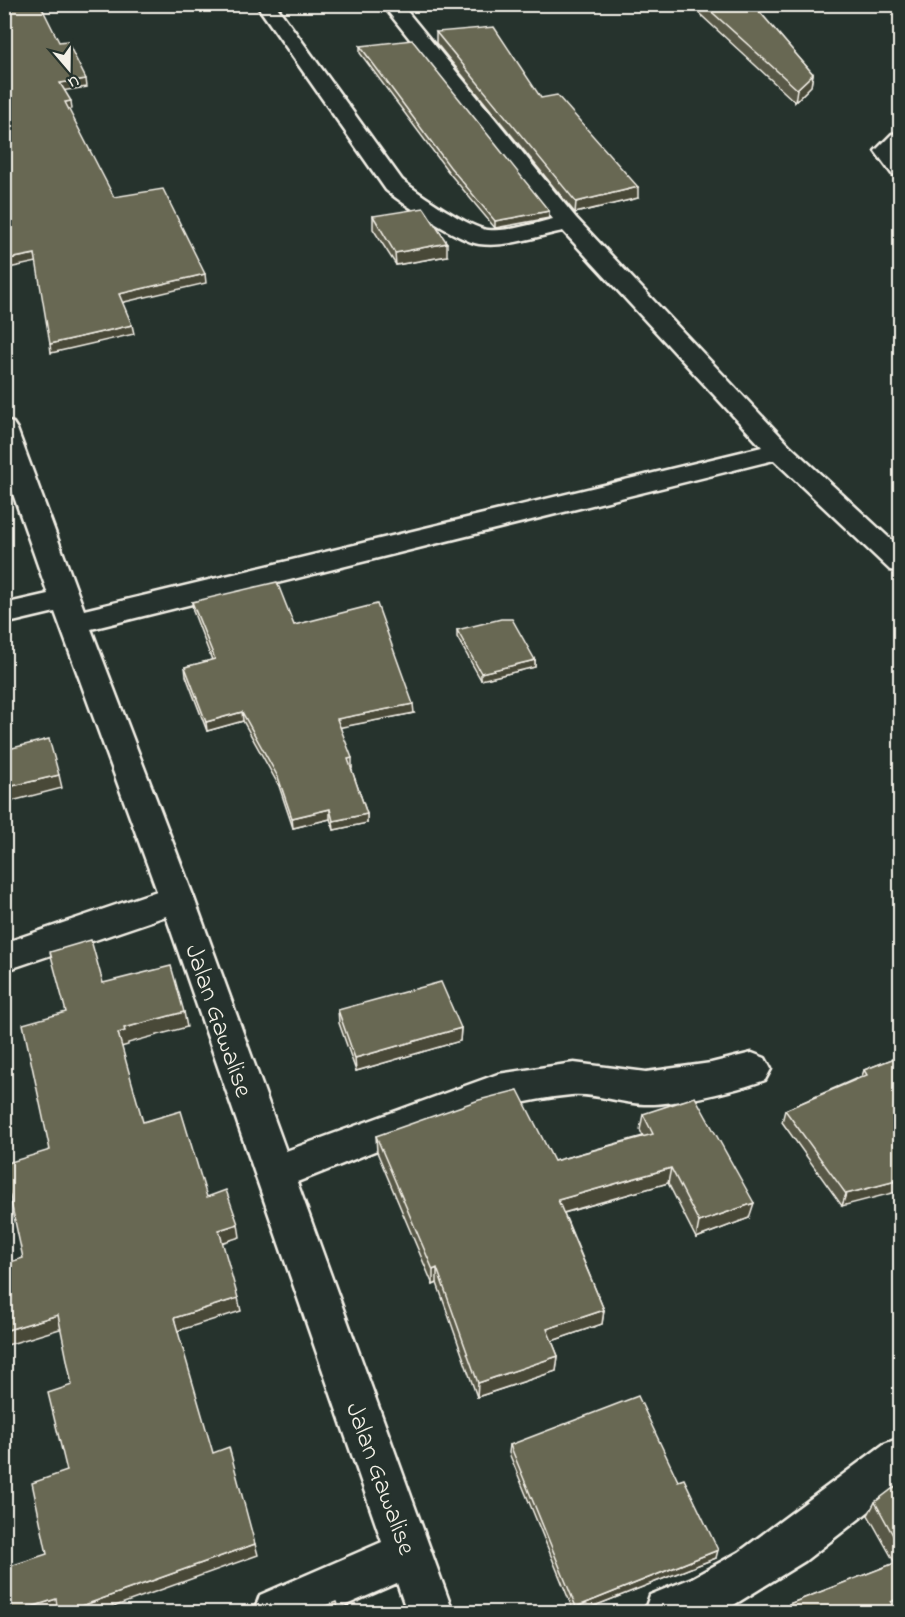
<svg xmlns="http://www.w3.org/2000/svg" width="905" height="1617" font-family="'Indie Flower',sans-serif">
<rect width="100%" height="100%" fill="#26332d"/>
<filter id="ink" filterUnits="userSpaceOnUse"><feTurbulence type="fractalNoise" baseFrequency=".0167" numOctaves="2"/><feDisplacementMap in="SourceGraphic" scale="12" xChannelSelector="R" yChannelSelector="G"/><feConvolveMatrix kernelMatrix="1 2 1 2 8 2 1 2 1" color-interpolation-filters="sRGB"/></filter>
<g filter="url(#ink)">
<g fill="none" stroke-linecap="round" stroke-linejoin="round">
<defs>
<g id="minor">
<path d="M256,4H275L402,180C416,192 471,229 488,230C509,232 532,224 553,219L382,4H401L576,218L789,445L900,548V572L890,570L774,460L91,629L194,898L286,1151L498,1074L574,1063L646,1072L711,1063L752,1053L765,1058L771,1069L765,1080C735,1091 675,1105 644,1104C620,1103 595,1093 571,1095C476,1104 386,1148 297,1182L453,1612H407L397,1583L330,1612H254L260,1595L382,1542L166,916L4,971V943L157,891L55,612L4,624V604L48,594L4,468V421L13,423L17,429L84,610L762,447L563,231C537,236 506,248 479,244C459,241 403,204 386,190Z"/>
<path d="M900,133V150L898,152L900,155V176L892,174L875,151L892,134Z"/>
<path d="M900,1438V1487L805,1561L724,1611L644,1612L650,1595L692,1578L739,1552L884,1444Z"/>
</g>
</defs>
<!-- minor casing -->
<use href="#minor" stroke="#f4f1e8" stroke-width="5"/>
<!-- minor -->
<use href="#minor" fill="#26332d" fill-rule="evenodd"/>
</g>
<!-- wall -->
<g fill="#595947" stroke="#f4f1e8" stroke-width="1.5">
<path d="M689,4H753L813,74L811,86L795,102Z"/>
<path d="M436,32L541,98L638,198L575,213L436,43Z"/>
<path d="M360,46L549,218L495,228L450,174L360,53Z"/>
<path d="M373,216L447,256L396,265L373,229Z"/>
<path d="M192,602L294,625L414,713L340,727L352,768H351L367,814V823L334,830L330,819L293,828L279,786L243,721L207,731L186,676L185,667L212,660L193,611Z"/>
<path d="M457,630L535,660V667L481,680L457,637Z"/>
<path d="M338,1010L461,1028L460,1041L356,1071L339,1023Z"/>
<path d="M900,1056L842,1206L782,1122L785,1110L862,1076L864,1070Z"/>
<path d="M643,1114L749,1218L696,1238L668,1183L564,1213L604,1310L602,1324L552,1341L558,1356L556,1371L477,1397L437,1283L433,1285L377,1152L376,1136L554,1161L643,1136L640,1130Z"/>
<path d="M510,1445L678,1481L716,1558L579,1612H574L509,1453Z"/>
<path d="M900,1485V1605L894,1608L896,1612H785L789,1604L895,1563L868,1515L875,1502Z"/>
</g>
<!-- shaded-wall -->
<g fill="#494839" stroke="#f4f1e8" stroke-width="1.5">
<path d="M813,74L811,86L795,102L797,89Z"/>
<path d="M86,79L87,87L61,91L60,83Z"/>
<path d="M71,101L72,109L66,110L65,102Z"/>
<path d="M638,187V198L575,213L576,202Z"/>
<path d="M549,211V218L495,228V221Z"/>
<path d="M447,243V256L396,265L395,253Z"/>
<path d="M35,254L37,262L4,269V260Z"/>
<path d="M205,274L206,283L120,303L119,294Z"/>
<path d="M132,325L134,334L51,353L50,344Z"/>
<path d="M535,660V667L481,680V673Z"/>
<path d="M413,704L414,713L337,728V719Z"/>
<path d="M242,712L243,721L207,731L206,722Z"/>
<path d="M352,758V768L349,769L348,759Z"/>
<path d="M59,775L62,788L4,803V788Z"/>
<path d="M330,809V819L293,828L292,818Z"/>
<path d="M367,814V823L334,830L333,821Z"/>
<path d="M184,1012L187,1027L128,1043V1045L121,1047L118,1033L124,1028Z"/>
<path d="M461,1028L460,1041L356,1071L355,1058Z"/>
<path d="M671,1168L668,1183L556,1215L558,1200Z"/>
<path d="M900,1180V1191L842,1206L846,1194Z"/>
<path d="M754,1203L749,1218L696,1238L699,1222Z"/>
<path d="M238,1224L240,1237L221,1243L219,1230Z"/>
<path d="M437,1268V1283L433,1285V1270Z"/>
<path d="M238,1298L241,1311L177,1331L174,1318Z"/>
<path d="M604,1310L602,1324L546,1343L547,1329Z"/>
<path d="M58,1315L63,1328L4,1346V1331Z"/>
<path d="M558,1356L556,1371L477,1397L478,1383Z"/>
<path d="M255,1544L258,1555L99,1612H65Z"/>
<path d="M718,1550L716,1558L579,1612H575L576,1607Z"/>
<path d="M900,1597V1605L886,1612L891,1602Z"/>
<path d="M56,1599L61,1610L52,1612H16Z"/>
</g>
<!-- building -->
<g fill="#686752" stroke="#f4f1e8" stroke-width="1.5">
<path d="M4,4H40L59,42L67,41L86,79L60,83L71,101L65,102L114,197L163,189L205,274L119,294L132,325L50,344L35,254L4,260Z"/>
<path d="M703,4H753L813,74L797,89Z"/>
<path d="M494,27L541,98L557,95L638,187L576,202L436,32Z"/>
<path d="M412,40L549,211L495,221L450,167L360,46Z"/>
<path d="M424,208L447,243L395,253L373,216Z"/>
<path d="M277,582L294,625L377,604L413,704L337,719L352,758L348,759L367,814L333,821L330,809L292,818L278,777L242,712L206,722L185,667L215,659L192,602Z"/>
<path d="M501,619H512L535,660L481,673L457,630Z"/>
<path d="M49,739L59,775L4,788V750Z"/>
<path d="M91,940L103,983L171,966L184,1012L124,1028L125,1031L118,1033L143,1122L181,1111L207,1197L226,1190L238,1224L219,1230L238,1298L174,1318L213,1453L229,1447L255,1544L65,1612H58L56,1599L16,1612H4V1568L47,1554L32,1483L67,1471L48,1393L72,1385L58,1315L4,1331V1264L23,1258L4,1170V1164L50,1150L23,1024L66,1012L50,952Z"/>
<path d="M441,982L461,1028L355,1058L338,1010Z"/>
<path d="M900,1056V1180L846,1194L785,1110L867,1075L864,1070Z"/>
<path d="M518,1090L554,1161L653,1134L643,1114L695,1097L754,1203L699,1222L671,1168L558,1200L604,1310L547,1329L558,1356L478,1383L437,1268L433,1270L376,1136L479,1100Z"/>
<path d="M638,1396L678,1481L684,1479L718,1550L576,1607L510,1445Z"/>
<path d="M900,1485V1548L875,1502L892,1489Z"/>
<path d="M900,1561V1597L891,1602L896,1612H792L789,1604Z"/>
<path d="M336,1602L340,1612H311Z"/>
</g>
</g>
<g text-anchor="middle" stroke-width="4.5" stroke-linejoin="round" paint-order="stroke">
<!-- street labels -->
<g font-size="26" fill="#f4f1e8" stroke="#26332d">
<text transform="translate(220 1020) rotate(71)" y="9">Jalan Gawalise</text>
<text transform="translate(382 1478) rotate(70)" y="9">Jalan Gawalise</text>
</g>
</g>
<!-- margin -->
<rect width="905" height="1617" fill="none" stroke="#26332d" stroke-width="24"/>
<rect x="12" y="12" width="881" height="1593" fill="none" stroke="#f4f1e8" stroke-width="2" filter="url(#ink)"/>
<!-- north arrow -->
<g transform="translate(69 69) rotate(160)" stroke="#26332d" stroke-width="4.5" paint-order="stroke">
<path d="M0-4.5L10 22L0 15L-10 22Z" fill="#f4f1e8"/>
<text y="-9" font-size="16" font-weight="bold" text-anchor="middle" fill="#f4f1e8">U</text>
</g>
</svg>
